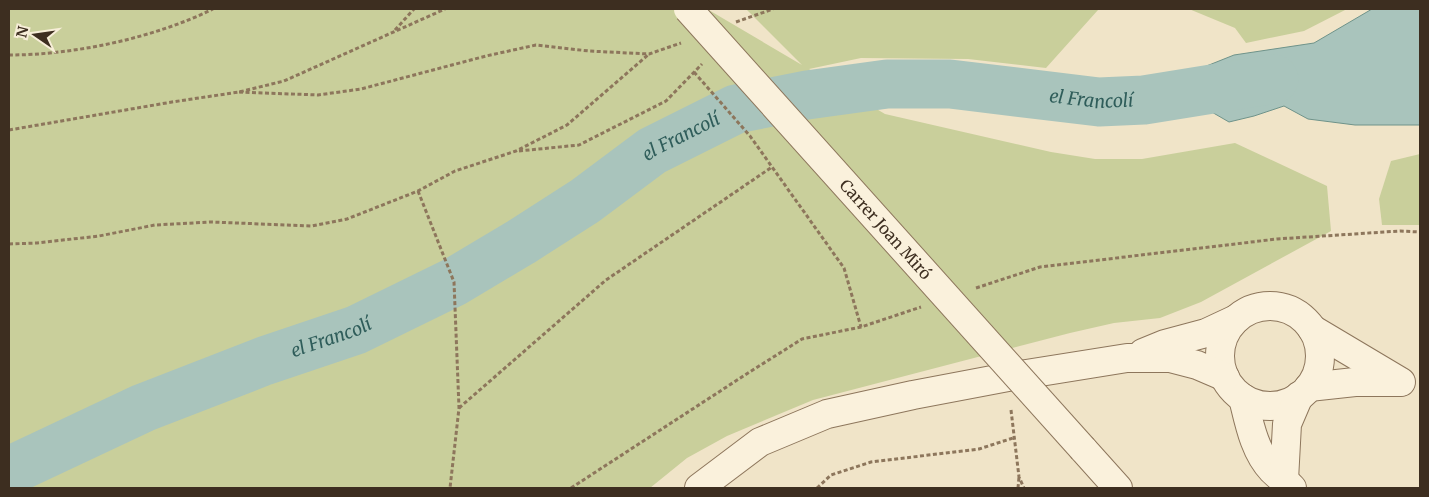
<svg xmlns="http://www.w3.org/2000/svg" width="1429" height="497" font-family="Merriweather,serif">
<rect width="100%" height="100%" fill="#f0e4c8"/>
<!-- green -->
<g fill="#c9cf9b">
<path d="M9,9H707L802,65L746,9H1102L1098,10L1046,68L968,59L861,58L809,69L885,114L1051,152L1095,159H1142L1235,143L1327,186L1331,231L1201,302L1160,318L1114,323L1070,333L813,400L727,436L687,458L650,488H9Z"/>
<path d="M1189,9H1347L1304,31L1246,43L1235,28Z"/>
<path d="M1420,154V225H1382L1379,199L1391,161Z"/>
</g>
<!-- water -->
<path fill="#a9c4bc" stroke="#6f938a" d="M1372,9H1420V125H1355L1308,119L1284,106L1254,116L1229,122L1210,111L1204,67L1234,55L1314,43Z"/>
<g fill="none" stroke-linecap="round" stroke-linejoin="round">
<!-- river -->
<path stroke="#a9c4bc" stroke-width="49" id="s1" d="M9,471L143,408L264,361L356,330L454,282L521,242L585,201L652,151L736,109L807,95L887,84H950L1099,102L1144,100L1274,79"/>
<defs>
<g id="minor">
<circle cx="1270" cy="356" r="50"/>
<path d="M1312,329L1401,382"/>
<path d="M1143,353L1165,344L1206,333L1236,319"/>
<path d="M1309,387L1355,382H1400"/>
<path d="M1243,398C1249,422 1254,451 1272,470C1278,476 1286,482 1292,488"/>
<path d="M1083,449L1118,488"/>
<path d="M1284,480L1287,424L1299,396"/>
<path d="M699,488L760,442L827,414L913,395L1008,377L1127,358H1170L1197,365L1225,377"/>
</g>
</defs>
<!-- minor casing -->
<use href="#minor" stroke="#8d765c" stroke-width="30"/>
<!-- path -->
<g stroke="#8d765c" stroke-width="3" stroke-dasharray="4 2.5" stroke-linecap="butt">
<path d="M736,22L773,9"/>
<path d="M395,30L414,9"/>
<path d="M9,55C74,55 154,38 213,9"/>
<path d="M694,72L750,136L844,268L861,327"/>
<path d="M239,92L318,95L361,89L486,56L536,45L589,51L649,54L681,43"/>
<path d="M9,130L172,102L239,92L284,81L445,9"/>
<path d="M519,151L579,145L666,101L702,64"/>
<path d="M418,191L454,282L459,408L450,488"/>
<path d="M9,244L37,243L99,236L155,225L211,222L312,226L347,219L418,191L455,171L516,151L567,125L649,54"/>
<path d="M976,288L1040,267L1277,239L1400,231L1420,232"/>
<path d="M459,408L606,280L772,167"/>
<path d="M1011,410L1019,477L1024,488"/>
<path d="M571,488L748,373L802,339L861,327L921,307"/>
<path d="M817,488L831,475L871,462L979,449L1013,438"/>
<path d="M1018,488L1019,477"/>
</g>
<!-- minor -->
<use href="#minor" stroke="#faf1dc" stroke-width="28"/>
<defs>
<g id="minor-bridge">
<path id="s2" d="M688,9L1083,449"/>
</g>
</defs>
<!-- minor-bridge casing -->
<use href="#minor-bridge" stroke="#8d765c" stroke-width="30" stroke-linecap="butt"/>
<!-- minor-bridge -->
<use href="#minor-bridge" stroke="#faf1dc" stroke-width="28"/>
</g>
<g text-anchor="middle" stroke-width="5" stroke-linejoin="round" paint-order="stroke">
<!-- street labels -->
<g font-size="16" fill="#3d2e20" stroke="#f7eed8">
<text dy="6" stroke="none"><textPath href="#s2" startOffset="296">Carrer Joan Miró</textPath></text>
</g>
<!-- water labels -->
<g font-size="18" font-style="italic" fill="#2f5d5a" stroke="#f7eed8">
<text dy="6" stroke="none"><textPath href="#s1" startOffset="1174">el Francolí</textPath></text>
<text dy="6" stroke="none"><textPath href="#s1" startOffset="754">el Francolí</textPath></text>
<text dy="6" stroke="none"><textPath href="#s1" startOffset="349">el Francolí</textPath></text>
</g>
</g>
<!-- border -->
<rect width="1429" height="497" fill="none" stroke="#3d2e20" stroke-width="20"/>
<!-- north arrow -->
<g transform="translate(35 35) rotate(283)" stroke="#f7eed8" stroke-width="4" paint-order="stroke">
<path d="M0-4L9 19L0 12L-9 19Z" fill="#3d2e20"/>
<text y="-8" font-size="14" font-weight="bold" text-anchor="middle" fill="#3d2e20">N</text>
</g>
</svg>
